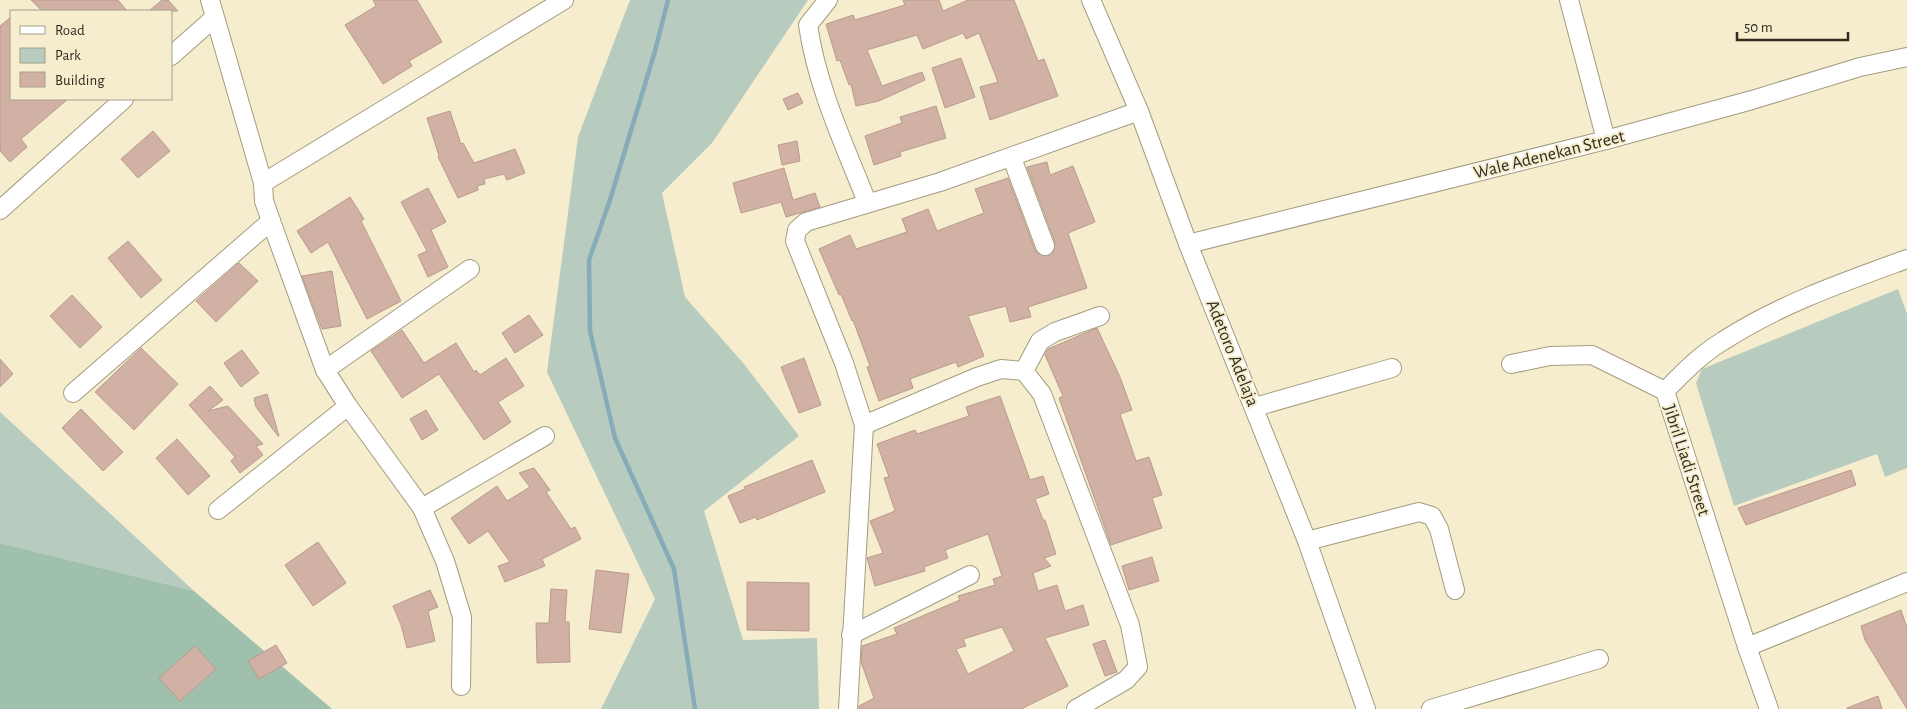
<svg xmlns="http://www.w3.org/2000/svg" width="1907" height="709" font-family="'Alegreya Sans',sans-serif">
<rect width="100%" height="100%" fill="#f5edcd"/>
<!-- green -->
<g fill="#b7cbbf">
<path d="M630,0H808L712,143L662,193L685,297L744,364L799,436L704,511L743,640L817,638L819,709H601L655,599L547,372L578,137Z"/>
<path d="M1898,289L1907,314V468L1885,477L1877,454L1734,506L1696,383L1702,369Z"/>
<path d="M0,412L194,591L0,543Z"/>
</g>
<!-- forest -->
<path fill="#9fc0ad" d="M0,543L194,591L332,709H0Z"/>
<g fill="none" stroke-linecap="round" stroke-linejoin="round">
<!-- stream -->
<path stroke="#86acb7" stroke-width="4.5" d="M668,0L655,51L610,200L589,260L590,331L615,438L674,569L695,709"/>
</g>
<!-- building -->
<g fill="#d2b1a5" stroke="#ba9a8e" fill-rule="evenodd">
<path d="M31,0H118L127,11H42Z"/>
<path d="M162,0H168L178,11H149Z"/>
<path d="M373,0H417L442,42L409,61L412,66L383,84L345,25L376,6Z"/>
<path d="M903,0H939L943,11L968,0H1014L1038,61L1044,59L1058,96L990,120L980,87L998,82L979,33L966,39L963,33L923,49L917,35L867,50L882,86L922,72L925,80L879,101L856,106L851,84L849,85L840,60L837,61L826,24L853,15L855,20L905,5Z"/>
<path d="M11,17V99H68L21,139L27,147L10,162L0,151V26Z"/>
<path d="M961,58L975,97L945,108L932,68Z"/>
<path d="M798,93L803,103L788,110L783,99Z"/>
<path d="M936,106L946,138L900,152L901,156L874,165L865,136L902,123L900,117Z"/>
<path d="M450,111L461,144L463,143L474,163L515,149L525,173L507,180L504,174L484,179L485,184L477,186L478,190L458,198L438,157L439,156L427,118Z"/>
<path d="M153,131L170,151L138,178L121,159Z"/>
<path d="M797,141L800,161L782,165L778,145Z"/>
<path d="M1047,162L1050,175L1073,166L1095,222L1068,233L1087,288L1028,307L1031,317L1010,322L1006,306L968,316L984,356L958,367L956,362L910,379L913,388L879,401L867,367L870,366L853,320L852,321L841,294L839,295L819,249L850,235L856,249L907,232L902,219L928,209L937,231L984,213L975,189L1008,178L1035,250L1039,254L1048,256L1053,252L1055,242L1027,167Z"/>
<path d="M784,168L793,200L815,193L820,207L786,217L781,202L741,213L733,183Z"/>
<path d="M428,188L446,222L431,230L448,267L428,277L418,255L427,251L401,202Z"/>
<path d="M350,197L364,219L361,221L401,301L367,319L328,242L311,253L297,231Z"/>
<path d="M128,241L162,280L141,298L108,258Z"/>
<path d="M239,263L258,281L216,322L196,301Z"/>
<path d="M332,271L341,326L322,329L302,276Z"/>
<path d="M72,295L102,327L80,348L50,316Z"/>
<path d="M529,315L543,335L515,353L502,333Z"/>
<path d="M1097,328L1120,377L1132,410L1120,414L1136,461L1149,457L1162,495L1152,498L1162,528L1111,545L1059,398L1063,396L1045,355L1048,349Z"/>
<path d="M402,330L424,363L456,343L474,372L476,370L480,375L506,358L524,386L498,402L511,422L484,440L439,374L402,398L371,351Z"/>
<path d="M141,348L178,384L134,430L95,392Z"/>
<path d="M242,350L259,373L241,387L224,363Z"/>
<path d="M804,358L821,405L799,413L781,367Z"/>
<path d="M0,359L13,374L0,387Z"/>
<path d="M210,386L223,400L208,411L228,406L263,444L256,446L263,455L240,473L231,461L235,457L189,405Z"/>
<path d="M267,394L279,436H278L256,407L254,398Z"/>
<path d="M1000,396L1030,480L1043,476L1049,494L1035,499L1043,520H1045L1056,554L1044,558L1051,566L1033,573L1038,591L1057,585L1065,611L1083,605L1089,625L1045,638L1068,686L1021,709H859V706L874,698L861,662L862,646L897,634L894,628L960,600L958,596L995,585L993,579L1002,576L988,534L945,550L948,558L924,567L925,571L875,586L867,558L883,553L870,521L895,511L884,478L889,477L877,444L915,430L917,434L969,416L966,407ZM1002,627L1014,651L968,674L956,649L966,646L963,639Z"/>
<path d="M81,409L123,452L103,471L62,428Z"/>
<path d="M426,410L438,430L422,440L410,419Z"/>
<path d="M177,439L210,476L188,495L156,458Z"/>
<path d="M812,460L825,492L757,520L756,517L740,523L728,496L745,489L744,487Z"/>
<path d="M534,468L550,490L546,492L571,529L575,527L581,539L542,559L545,566L505,582L498,566L510,562L488,531L469,544L451,518L497,486L507,501L530,487L519,473Z"/>
<path d="M1851,470L1856,485L1746,525L1738,508Z"/>
<path d="M318,542L346,583L313,606L285,565Z"/>
<path d="M1152,557L1159,581L1129,590L1122,566Z"/>
<path d="M596,570L629,574L621,633L589,629Z"/>
<path d="M747,582L809,583V631L747,630Z"/>
<path d="M551,589L567,590L565,622H569L570,662L537,663L536,623H549Z"/>
<path d="M430,590L438,607L428,611L435,641L407,648L401,625L393,606Z"/>
<path d="M1901,610L1907,628V709L1865,640L1861,626Z"/>
<path d="M1105,640L1117,672L1105,676L1093,644Z"/>
<path d="M276,645L287,663L259,679L248,661Z"/>
<path d="M195,646L216,669L180,701L159,678Z"/>
<path d="M1878,696L1882,709H1847V708Z"/>
</g>
<g fill="none" stroke-linecap="round" stroke-linejoin="round">
<defs>
<g id="street">
<path d="M210,0L263,183L264,201L271,221L325,370L348,406L422,508L445,561L462,617L461,686"/>
<path d="M828,0L808,25C817,87 844,144 867,202"/>
<path d="M1091,0L1139,111L1188,244L1307,541L1366,709"/>
<path d="M1569,0L1606,140"/>
<path d="M171,56L214,18"/>
<path d="M1012,158L1045,246"/>
<path d="M263,183L564,0"/>
<path d="M0,210L124,99"/>
<path d="M1188,244L1606,140L1752,100L1860,67L1907,57"/>
<path d="M1511,364L1550,356L1592,355L1665,391"/>
<path d="M325,370L470,269"/>
<path d="M1024,371L1040,341L1055,332L1100,316"/>
<path d="M73,393L271,221"/>
<path d="M1255,407L1392,368"/>
<path d="M864,425L977,377L1001,369L1024,371L1042,394L1130,625L1138,667L1126,680L1076,709"/>
<path d="M422,508L545,436"/>
<path d="M218,510L348,406"/>
<path d="M1307,541L1419,512L1432,516L1439,529L1455,590"/>
<path d="M851,635L970,575"/>
<path d="M1747,647L1907,582"/>
<path d="M848,709L864,425L844,363L795,241L797,230L806,222L940,182L1139,111"/>
<path d="M1431,709L1599,659"/>
<path d="M1769,709L1747,647L1665,391C1683,373 1701,354 1723,341C1780,304 1844,282 1907,259"/>
</g>
</defs>
<!-- street casing -->
<use href="#street" stroke="#a49c7f" stroke-width="20"/>
<!-- street -->
<use href="#street" stroke="#fff" stroke-width="18"/>
</g>
<g text-anchor="middle" stroke-width="4" stroke-linejoin="round" paint-order="stroke">
<!-- street labels -->
<g font-size="18" fill="#2f2c20" stroke="#f5edcd">
<text transform="translate(1549 154) rotate(-14)" y="6">Wale Adenekan Street</text>
<text transform="translate(1233 353) rotate(68)" y="6">Adetoro Adelaja</text>
<text transform="translate(1687 460) rotate(72)" y="6">Jibril Liadi Street</text>
</g>
</g>
<!-- legend -->
<rect x="10" y="10" width="162" height="90" fill="#f5edcd" stroke="#a6a088"/>
<rect x="20" y="26" width="25" height="8" fill="#ffffff" stroke="#a6a088"/>
<text x="55" y="35" font-size="15" fill="#2f2c20">Road</text>
<rect x="20" y="48" width="25" height="15" fill="#b7cbbf" stroke="#a6a088"/>
<text x="55" y="60" font-size="15" fill="#2f2c20">Park</text>
<rect x="20" y="72" width="25" height="15" fill="#d2b1a5" stroke="#a6a088"/>
<text x="55" y="85" font-size="15" fill="#2f2c20">Building</text>
<!-- scale -->
<path d="M1737 32v8h111v-8" fill="none" stroke="#2f2c20" stroke-width="2.5"/>
<text x="1744" y="32" font-size="15" fill="#2f2c20" stroke="#f5edcd" stroke-width="4" paint-order="stroke">50 m</text>
</svg>
